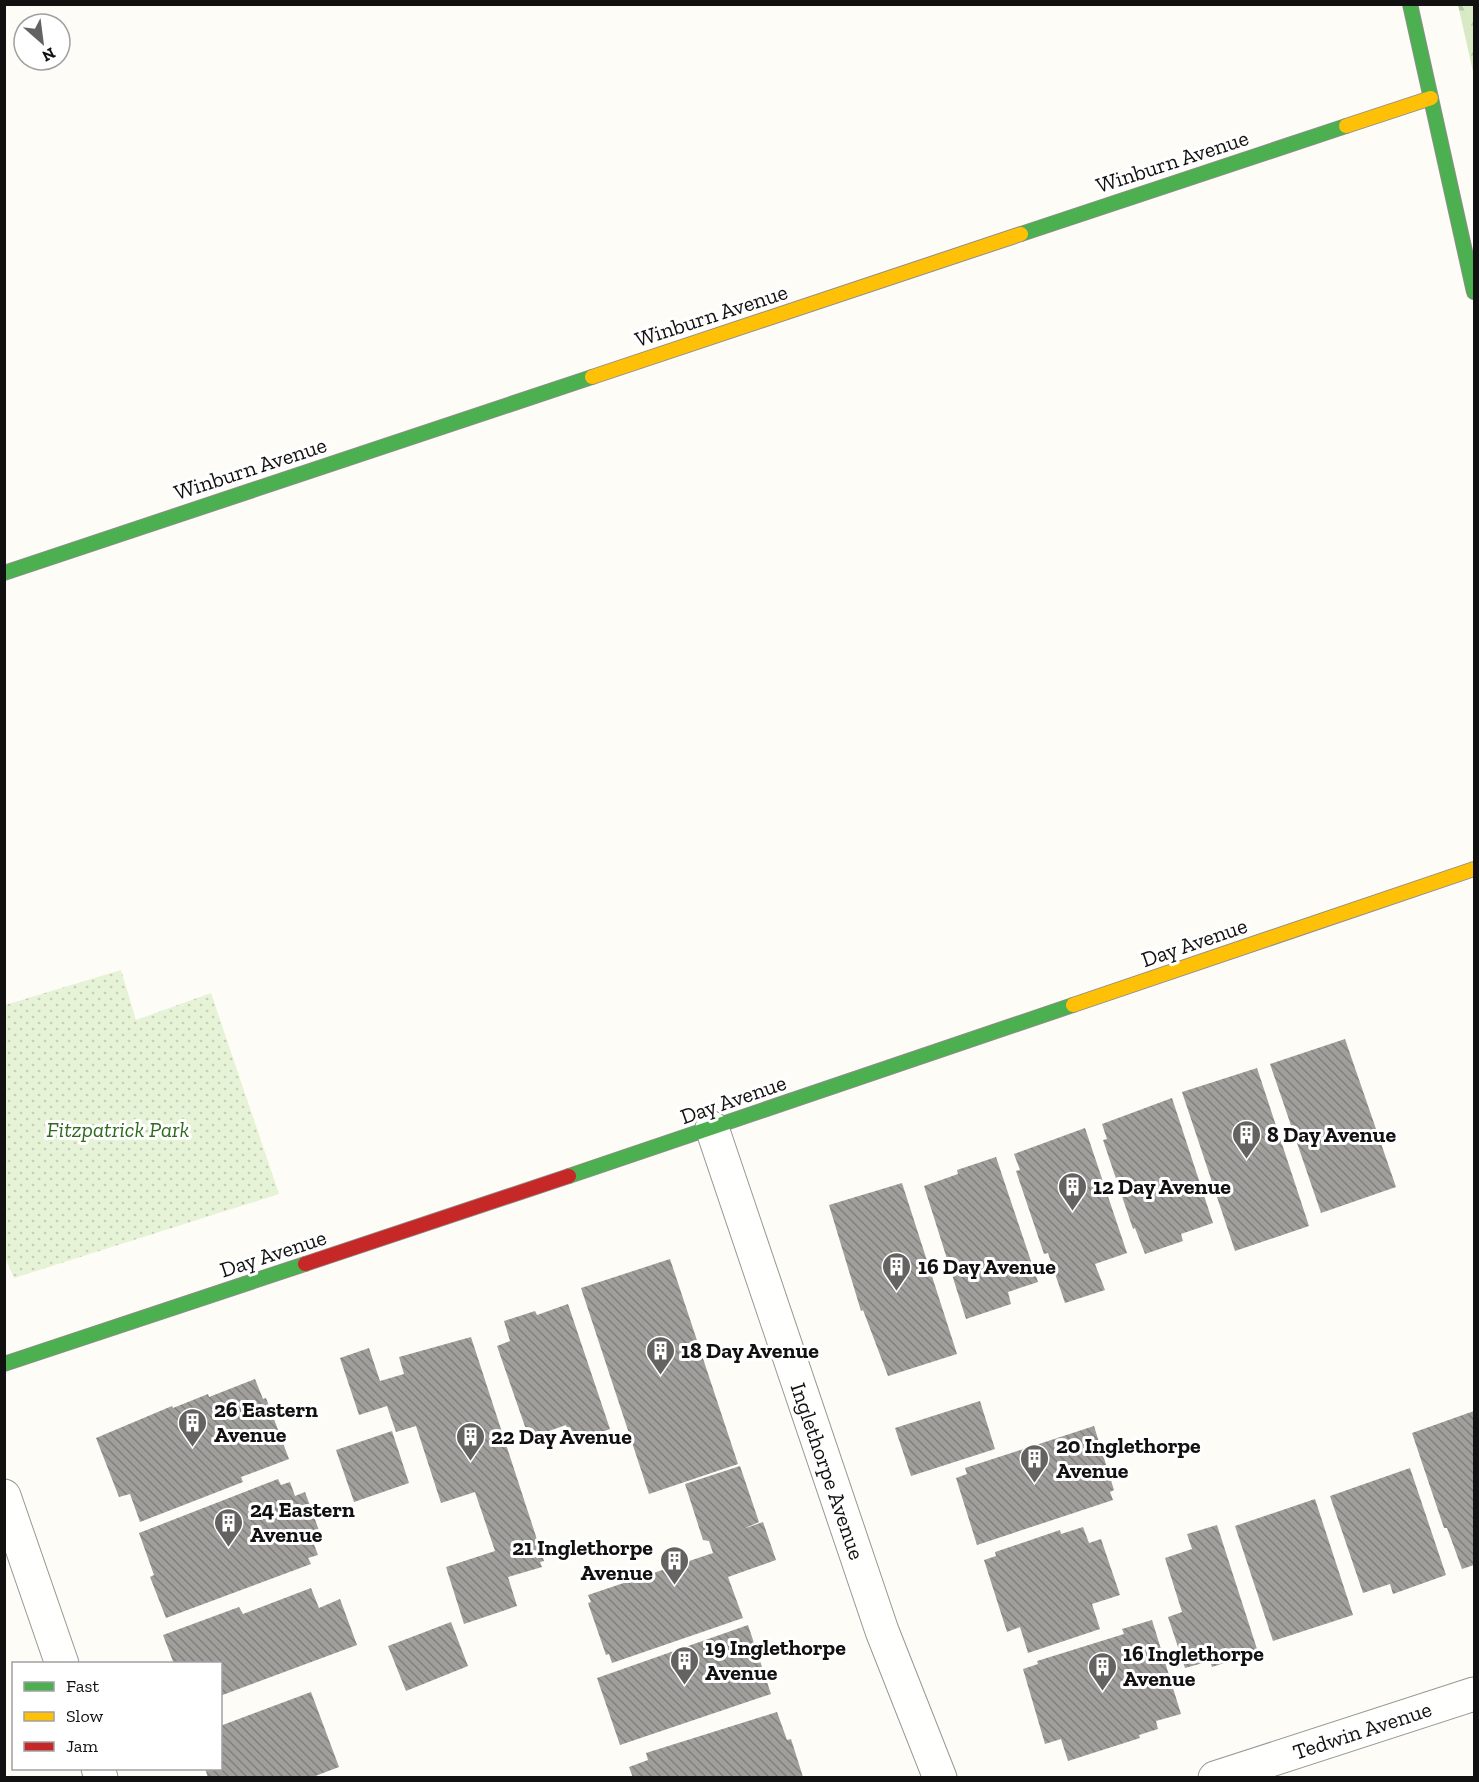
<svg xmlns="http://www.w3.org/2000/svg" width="1479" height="1782" font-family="'Zilla Slab',serif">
<defs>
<pattern id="forest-firs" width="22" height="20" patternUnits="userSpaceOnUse" patternTransform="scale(1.5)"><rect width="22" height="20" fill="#d8eac5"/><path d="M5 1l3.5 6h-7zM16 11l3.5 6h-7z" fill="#b8c8a8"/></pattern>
<pattern id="park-dots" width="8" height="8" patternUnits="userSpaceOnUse" patternTransform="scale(1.5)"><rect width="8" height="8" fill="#e7f3d7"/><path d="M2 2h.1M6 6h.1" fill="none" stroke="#c5cfb8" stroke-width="1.8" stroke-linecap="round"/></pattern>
<pattern id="building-back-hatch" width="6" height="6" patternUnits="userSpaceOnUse" patternTransform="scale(1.5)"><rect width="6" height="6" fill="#a19f9c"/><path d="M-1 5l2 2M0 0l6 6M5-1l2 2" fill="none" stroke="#82807e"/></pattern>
</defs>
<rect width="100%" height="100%" fill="#fdfcf7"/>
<!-- forest -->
<path fill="url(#forest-firs)" d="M1458,5H1474V76Z"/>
<!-- park -->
<path fill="url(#park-dots)" d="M121,970L136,1020L211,993L279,1194L14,1278L4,1255L5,1005Z"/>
<!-- building -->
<g fill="url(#building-back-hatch)">
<path d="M1345,1039L1396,1187L1321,1213L1270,1064Z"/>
<path d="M1257,1068L1309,1226L1235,1251L1182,1092Z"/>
<path d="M1172,1098L1213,1223L1181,1234L1183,1241L1145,1254L1135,1228L1133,1229L1103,1140L1107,1139L1102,1124Z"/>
<path d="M1085,1128L1127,1253L1095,1264L1105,1290L1065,1303L1048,1253L1044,1254L1016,1171L1020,1170L1014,1154Z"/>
<path d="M996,1157L1038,1282L1008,1292L1011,1304L966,1319L924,1186L958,1174L957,1170Z"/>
<path d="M902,1183L957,1354L888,1376L863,1310L861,1311L829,1205Z"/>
<path d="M670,1259L738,1464L649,1494L581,1288Z"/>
<path d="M568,1304L610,1429L572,1443L566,1425L529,1438L497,1346L510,1341L504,1321L535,1311L537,1315Z"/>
<path d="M471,1337L544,1561L540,1562L542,1567L508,1577L517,1606L464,1624L446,1567L495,1551L475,1492L441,1503L416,1426L396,1432L387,1406L359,1415L340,1358L369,1348L380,1381L404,1374L399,1357Z"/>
<path d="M255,1379L263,1399L266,1398L289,1459L241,1477L243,1482L140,1522L130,1494L119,1497L96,1438L172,1406L173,1408L208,1394L209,1397Z"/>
<path d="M980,1401L995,1449L911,1476L895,1428Z"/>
<path d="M1474,1411V1565L1462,1569L1447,1528H1444L1412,1433Z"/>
<path d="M1094,1426L1114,1490L1110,1492L1113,1500L977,1545L956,1478L967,1474L965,1468Z"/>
<path d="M392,1431L409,1483L354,1502L336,1450Z"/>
<path d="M740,1466L759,1522L743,1529L763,1522L776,1560L728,1577L743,1618L612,1663L609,1654L606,1655L588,1603L591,1602L588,1595L713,1553L709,1541L703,1540L685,1484Z"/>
<path d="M1410,1468L1446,1575L1393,1594L1390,1584L1363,1593L1330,1496Z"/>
<path d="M278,1479L281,1485L290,1482L295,1496L305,1492L321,1536L312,1539L318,1555L308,1558L311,1564L166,1618L150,1577L154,1575L139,1533Z"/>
<path d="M1315,1499L1353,1615L1273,1641L1235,1526Z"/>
<path d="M1217,1525L1258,1652L1212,1667L1210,1661L1185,1668L1168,1617L1182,1612L1165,1558L1192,1549L1187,1534Z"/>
<path d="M1083,1527L1089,1543L1101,1539L1120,1595L1092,1604L1100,1629L1028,1653L1020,1627L1007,1632L984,1560L996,1556L995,1552L1060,1530L1061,1534Z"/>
<path d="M311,1588L319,1608L340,1599L357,1645L220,1696V1664H174L163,1635L239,1607L243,1614Z"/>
<path d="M1152,1620L1181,1714L1156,1721L1158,1729L1139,1735L1140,1738L1068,1761L1061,1739L1045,1744L1023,1669L1038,1664L1037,1661L1124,1634L1122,1629Z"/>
<path d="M451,1622L468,1666L406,1691L388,1646Z"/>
<path d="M748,1625L771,1694L620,1745L597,1678Z"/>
<path d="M311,1692L339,1767L310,1778H208L205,1768H220V1726Z"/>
<path d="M777,1712L787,1740L791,1739L803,1777L633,1778L629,1767L648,1760L646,1753Z"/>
</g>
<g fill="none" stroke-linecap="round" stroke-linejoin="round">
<defs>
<g id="street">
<path d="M712,1128L882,1631L940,1778"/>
<path d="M4,1496L62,1664"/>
<path d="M98,1768L101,1778"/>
<path d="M1215,1778L1474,1694"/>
</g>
<g id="fast">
<path d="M1410,4L1474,292"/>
<path d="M1021,234L1346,126"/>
<path d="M4,573L592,377"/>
<path d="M569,1176L1073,1005"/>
<path d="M4,1364L305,1264"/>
</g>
<g id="slow">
<path d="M1346,126L1431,98"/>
<path d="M592,377L1021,234"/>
<path d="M1073,1005L1474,869"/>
</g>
<path id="jam" d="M305,1264L569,1176"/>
</defs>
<!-- street casing -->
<use href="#street" stroke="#979795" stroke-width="35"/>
<!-- fast casing -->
<use href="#fast" stroke="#8e8d8b" stroke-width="16"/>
<!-- slow casing -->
<use href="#slow" stroke="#8e8d8b" stroke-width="16"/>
<!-- jam casing -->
<use href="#jam" stroke="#8e8d8b" stroke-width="16"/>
<!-- street -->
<use href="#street" stroke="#fffffe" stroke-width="33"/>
<!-- fast -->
<use href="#fast" stroke="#4caf50" stroke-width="14"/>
<!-- slow -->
<use href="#slow" stroke="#ffc107" stroke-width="14"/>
<!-- jam -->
<use href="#jam" stroke="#c62828" stroke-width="14"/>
</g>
<!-- icons -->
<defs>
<symbol id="building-pin" viewBox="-11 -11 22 30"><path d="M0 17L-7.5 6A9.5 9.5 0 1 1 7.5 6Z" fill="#646362" stroke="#fff"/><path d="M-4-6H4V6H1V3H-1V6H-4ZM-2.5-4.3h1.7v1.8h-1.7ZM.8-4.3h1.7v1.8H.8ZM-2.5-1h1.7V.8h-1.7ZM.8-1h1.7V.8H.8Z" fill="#fff"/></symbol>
</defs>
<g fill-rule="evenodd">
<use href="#building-pin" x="1230" y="1118" width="33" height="45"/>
<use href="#building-pin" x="1056" y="1170" width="33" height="45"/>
<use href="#building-pin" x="880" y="1250" width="33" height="45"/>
<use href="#building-pin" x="644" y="1334" width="33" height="45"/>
<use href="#building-pin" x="176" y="1406" width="33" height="45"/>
<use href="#building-pin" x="454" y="1420" width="33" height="45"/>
<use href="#building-pin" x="1018" y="1442" width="33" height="45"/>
<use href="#building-pin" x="212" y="1506" width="33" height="45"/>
<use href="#building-pin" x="658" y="1544" width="33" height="45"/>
<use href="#building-pin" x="668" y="1644" width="33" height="45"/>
<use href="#building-pin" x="1086" y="1650" width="33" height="45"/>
</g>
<g text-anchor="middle" stroke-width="6" stroke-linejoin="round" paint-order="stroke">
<!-- street labels -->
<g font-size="22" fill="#111" stroke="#fff">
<text transform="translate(1172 161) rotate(-18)" y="8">Winburn Avenue</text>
<text transform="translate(711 315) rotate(-18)" y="8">Winburn Avenue</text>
<text transform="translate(250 468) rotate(-18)" y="8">Winburn Avenue</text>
<text transform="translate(1194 942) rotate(-19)" y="8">Day Avenue</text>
<text transform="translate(733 1099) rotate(-19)" y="8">Day Avenue</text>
<text transform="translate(273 1253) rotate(-18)" y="8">Day Avenue</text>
<text transform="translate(828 1471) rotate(71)" y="8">Inglethorpe Avenue</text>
<text transform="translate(1362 1730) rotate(-18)" y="8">Tedwin Avenue</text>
</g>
<!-- park labels -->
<g font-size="22" font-style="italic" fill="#2f6b1f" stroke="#fff">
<text x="118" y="1137">Fitzpatrick Park</text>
</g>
<!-- poi labels -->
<g font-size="22" font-weight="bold" fill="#111" stroke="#fff" text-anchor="start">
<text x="1267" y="1142">8 Day Avenue</text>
<text x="1093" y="1194">12 Day Avenue</text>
<text x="918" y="1274">16 Day Avenue</text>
<text x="681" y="1358">18 Day Avenue</text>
<text x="214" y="1417">26 Eastern<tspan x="214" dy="25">Avenue</tspan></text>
<text x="491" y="1444">22 Day Avenue</text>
<text x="1056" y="1453">20 Inglethorpe<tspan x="1056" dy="25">Avenue</tspan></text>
<text x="250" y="1517">24 Eastern<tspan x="250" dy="25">Avenue</tspan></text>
<text x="653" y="1555" text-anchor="end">21 Inglethorpe<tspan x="653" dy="25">Avenue</tspan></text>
<text x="705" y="1655">19 Inglethorpe<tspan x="705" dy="25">Avenue</tspan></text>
<text x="1123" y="1661">16 Inglethorpe<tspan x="1123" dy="25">Avenue</tspan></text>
</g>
</g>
<!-- border -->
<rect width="1479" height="1782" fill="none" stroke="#111111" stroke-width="12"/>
<!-- legend -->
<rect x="12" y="1662" width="210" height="108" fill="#ffffff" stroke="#a0a0a0" stroke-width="1.5"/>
<rect x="24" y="1682" width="30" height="9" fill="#4caf50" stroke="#a0a0a0" stroke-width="1.5"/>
<text x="66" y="1692" font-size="18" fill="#111111">Fast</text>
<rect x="24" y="1712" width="30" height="9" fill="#ffc107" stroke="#a0a0a0" stroke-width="1.5"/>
<text x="66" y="1722" font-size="18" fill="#111111">Slow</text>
<rect x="24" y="1742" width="30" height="9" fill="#c62828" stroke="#a0a0a0" stroke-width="1.5"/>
<text x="66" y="1752" font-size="18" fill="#111111">Jam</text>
<!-- north arrow -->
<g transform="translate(42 42) rotate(152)"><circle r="28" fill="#ffffff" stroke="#a0a0a0" stroke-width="1.5"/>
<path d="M0-4.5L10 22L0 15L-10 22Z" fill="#646362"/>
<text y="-9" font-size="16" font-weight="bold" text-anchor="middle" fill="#111111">N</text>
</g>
</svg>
